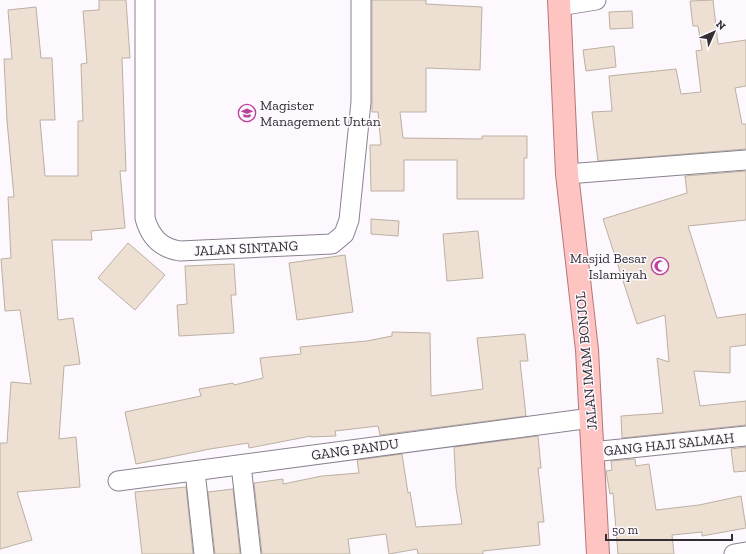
<svg xmlns="http://www.w3.org/2000/svg" width="746" height="554" font-family="'Zilla Slab',serif">
<rect width="100%" height="100%" fill="#fcf8fe"/>
<!-- building -->
<g fill="#ede0d2" stroke="#bcb0a2">
<path d="M99,0H126L130,58H122L126,171H120L125,228L91,231L92,240H52L58,320L73,318L80,364L64,366L59,439L76,437L80,487L17,492L32,540L0,549V443H7L11,382L31,384L20,310L5,311L1,259L11,258L8,197H14L7,121L4,59H12L8,10L36,7L41,58H52L55,120H40L45,176H78V121H83L81,64L87,63L83,11L99,10Z"/>
<path d="M372,0H426V4L482,7L480,70L426,68V112H400L403,138L482,139V136H527V158H524V199H457V160H404V191H371L370,145H381L378,112H372Z"/>
<path d="M713,0L718,44L746,40V86L735,88L742,124H746V149L598,161L592,112L612,111L609,76L676,69L681,94L701,92L696,51L702,50L698,26H693L690,1Z"/>
<path d="M632,11L633,28L610,29L609,12Z"/>
<path d="M614,46L616,67L586,71L583,50Z"/>
<path d="M746,171V220L688,226L717,318L746,314V345L730,347V373L694,371L700,406L746,401V425L622,438L621,416L663,413L657,358L669,362L665,315L637,324L603,219L687,193L685,176Z"/>
<path d="M371,219L399,221L398,236L371,234Z"/>
<path d="M478,231L483,278L447,281L443,234Z"/>
<path d="M128,243L165,275L135,310L98,278Z"/>
<path d="M345,255L353,312L297,320L289,263Z"/>
<path d="M234,264L236,295H231L234,333L179,336L177,305L187,304L185,266Z"/>
<path d="M392,332L430,333L431,396L483,389L477,338L525,334L528,361H520L526,416L380,435L378,426L335,431L336,436L311,437V436L249,448L248,443L210,449L136,464L125,412L201,396L199,389L233,383L234,385L263,378L260,358L301,354L300,347L367,341L392,336Z"/>
<path d="M538,436L541,468H538L544,522H538L540,545L483,551V554H418L417,549L389,554L386,534L348,539L350,554H262L254,483L283,479V484L322,476L359,473L357,460L402,454L408,493L410,492L416,527L462,524L456,488L454,447Z"/>
<path d="M746,447V471L734,472L731,449Z"/>
<path d="M635,459L636,466L649,464L656,510L699,505L741,496L746,528L702,536V532L672,535L674,554H618L613,493L610,494L606,471L612,470L611,461Z"/>
<path d="M186,487L193,554H142L135,492Z"/>
<path d="M233,489L240,554H215L208,492Z"/>
</g>
<g fill="none" stroke-linecap="round" stroke-linejoin="round">
<defs>
<g id="minor">
<path d="M145,0V218C150,237 161,248 180,251L332,244L344,234L349,220L361,102V0"/>
<path d="M559,6L596,0"/>
<path d="M567,174L746,160"/>
<path d="M592,452L746,436"/>
<path d="M241,465L251,554"/>
<path d="M195,471L204,554"/>
<path d="M118,481L591,418"/>
<path d="M734,554L746,552"/>
</g>
<path id="major" d="M559,0L567,174L587,350L598,554"/>
</defs>
<!-- minor casing -->
<use href="#minor" stroke="#8b8290" stroke-width="21"/>
<!-- major casing -->
<use href="#major" stroke="#b57676" stroke-width="24"/>
<!-- minor -->
<use href="#minor" stroke="#fff" stroke-width="19"/>
<!-- major -->
<use href="#major" stroke="#fdc4c2" stroke-width="22"/>
</g>
<!-- icons -->
<defs>
<symbol id="university-ring" viewBox="-11 -11 22 22"><circle r="9.5" fill="#fcf8fe" stroke="#b9439a" stroke-width="1.5"/><path d="M0-5L7-2L0 1L-7-2ZM-4 1L0 2.5L4 1V4Q0 6-4 4Z" fill="#b9439a"/></symbol>
<symbol id="mosque-ring" viewBox="-11 -11 22 22"><circle r="9.5" fill="#fcf8fe" stroke="#b9439a" stroke-width="1.5"/><path d="M3.5-4.9A6 6 0 1 0 3.5 4.9A5 5 0 1 1 3.5-4.9Z" fill="#b9439a"/></symbol>
</defs>
<g fill-rule="evenodd">
<use href="#university-ring" x="237" y="103" width="20" height="20"/>
<use href="#mosque-ring" x="650" y="256" width="20" height="20"/>
</g>
<g text-anchor="middle" stroke-width="3" stroke-linejoin="round" paint-order="stroke">
<!-- poi labels -->
<g font-size="14" fill="#322e34" stroke="#fcf8fe" text-anchor="start">
<text x="260" y="110">Magister<tspan x="260" dy="16">Management Untan</tspan></text>
<text x="647" y="263" text-anchor="end">Masjid Besar<tspan x="647" dy="16">Islamiyah</tspan></text>
</g>
<!-- street labels -->
<g font-size="14" fill="#322e34" stroke="#fcf8fe">
<text transform="translate(246 248) rotate(-3)" y="5">JALAN SINTANG</text>
<text transform="translate(586 361) rotate(-95)" y="5">JALAN IMAM BONJOL</text>
<text transform="translate(669 444) rotate(-6)" y="5">GANG HAJI SALMAH</text>
<text transform="translate(355 449) rotate(-8)" y="5">GANG PANDU</text>
</g>
</g>
<!-- north arrow -->
<g transform="translate(714 32) rotate(45)" stroke="#fcf8fe" stroke-width="3" paint-order="stroke">
<path d="M0-3L7 15L0 10L-7 15Z" fill="#322e34"/>
<text y="-6" font-size="11" font-weight="bold" text-anchor="middle" fill="#322e34">N</text>
</g>
<!-- scale -->
<path d="M606 534v6h126v-6" fill="none" stroke="#322e34" stroke-width="2"/>
<text x="612" y="534" font-size="12" fill="#322e34" stroke="#fcf8fe" stroke-width="3" paint-order="stroke">50 m</text>
</svg>
